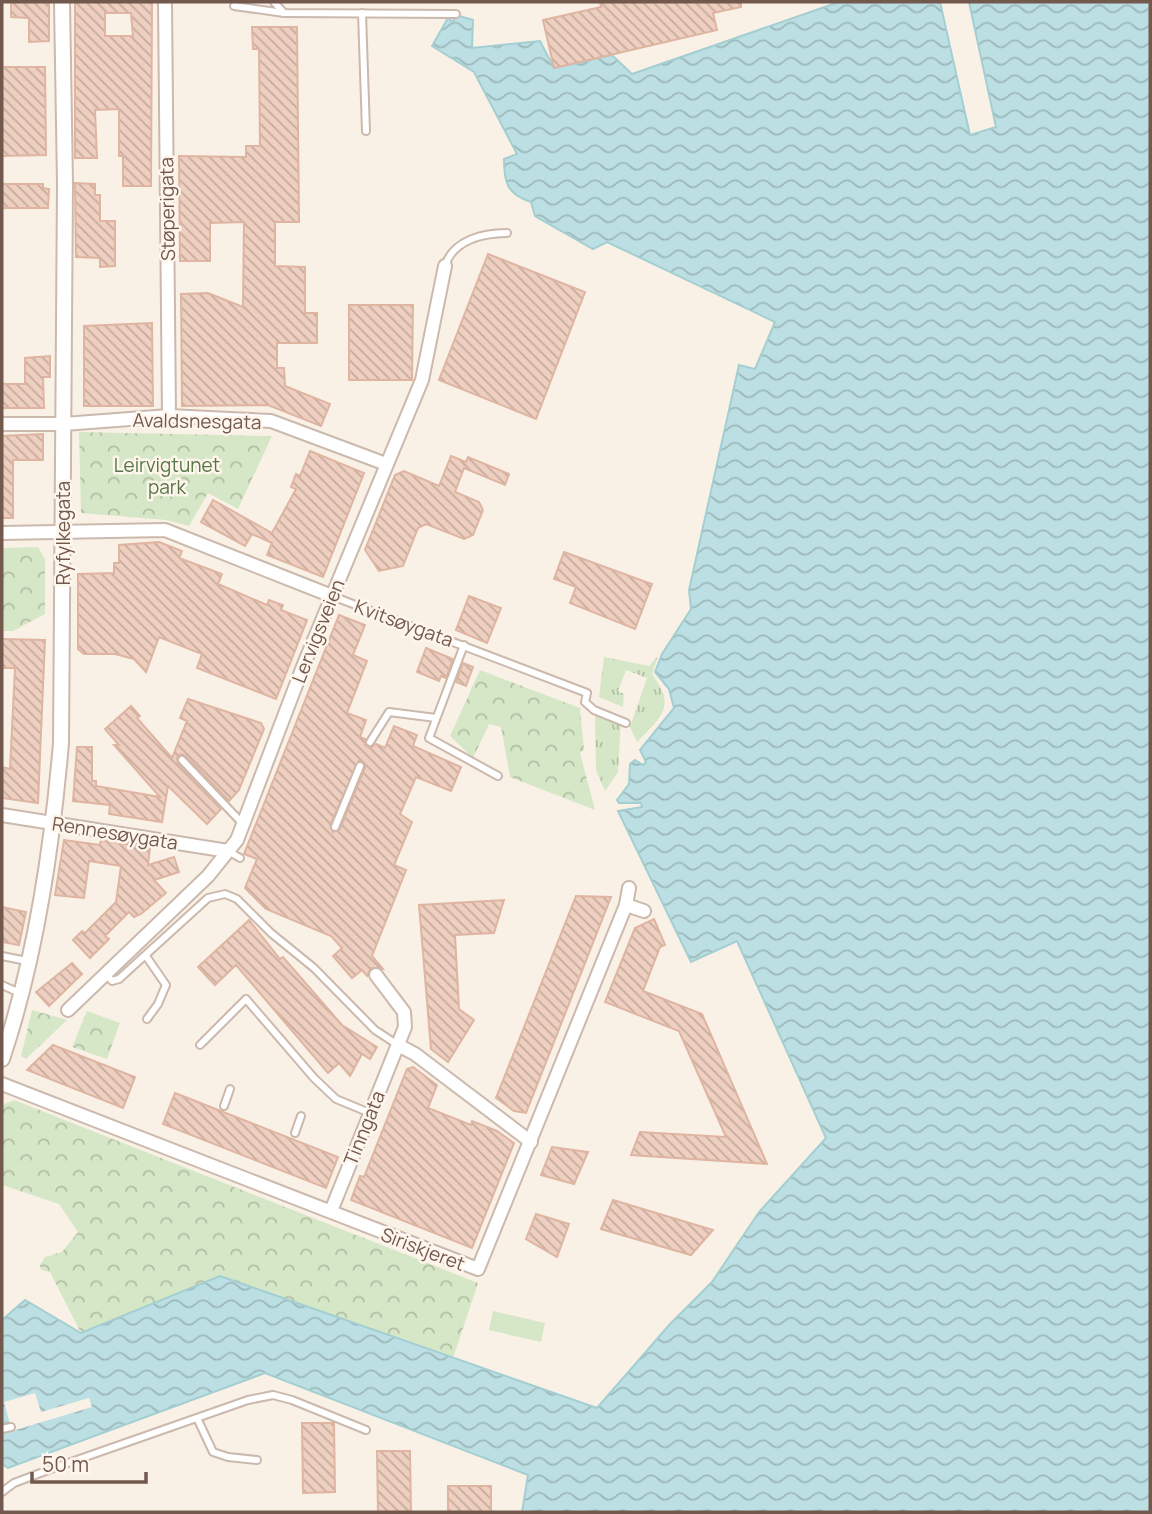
<svg xmlns="http://www.w3.org/2000/svg" width="1152" height="1514" font-family="Manrope,sans-serif">
<defs>
<pattern id="grass-tufts" width="24" height="20" patternUnits="userSpaceOnUse" patternTransform="scale(1.75)"><rect width="24" height="20" fill="#d5e7c6"/><path d="M3 7l-1-3M5 7V3M7 7l1-3M15 17l-1-3M17 17v-4M19 17l1-3" fill="none" stroke="#b1bea3"/></pattern>
<pattern id="forest-crowns" width="20" height="18" patternUnits="userSpaceOnUse" patternTransform="scale(1.75)"><rect width="20" height="18" fill="#d5e7c6"/><path d="M2 6a3 3 0 1 1 6 0M12 15a3 3 0 1 1 6 0" fill="none" stroke="#b1bea3"/></pattern>
<pattern id="water-waves" width="16" height="10" patternUnits="userSpaceOnUse" patternTransform="scale(1.75)"><rect width="16" height="10" fill="#bcdfe3"/><path d="M0 5q4-4 8 0t8 0" fill="none" stroke="#9db8ba"/></pattern>
<pattern id="building-back-hatch" width="6" height="6" patternUnits="userSpaceOnUse" patternTransform="scale(1.75)"><rect width="6" height="6" fill="#eecfc0"/><path d="M-1 5l2 2M0 0l6 6M5-1l2 2" fill="none" stroke="#c5ab9e"/></pattern>
</defs>
<rect width="100%" height="100%" fill="#faf1e6"/>
<!-- grass -->
<g fill="url(#grass-tufts)">
<path d="M658,656L652,674C676,707 663,715 637,742L630,727L647,678L626,670L618,691L624,694L623,707L599,697L604,657L649,666Z"/>
<path d="M595,714L621,720L618,772L605,791L596,770Z"/>
</g>
<!-- forest -->
<g fill="url(#forest-crowns)">
<path d="M79,432L272,436L238,509L208,493L189,526L166,520L81,513Z"/>
<path d="M38,547L45,559V614L13,631H2V548Z"/>
<path d="M480,670L580,708L584,750L580,753L595,810L510,777L501,727L489,724L473,758L450,736Z"/>
<path d="M32,1010L67,1020L26,1059L21,1056Z"/>
<path d="M87,1011L120,1023L107,1059L72,1047Z"/>
<path d="M14,1100L478,1283L453,1358L220,1276L81,1333L50,1272L41,1270L40,1265L45,1257L62,1252L78,1232L59,1204L2,1185V1105Z"/>
</g>
<!-- pitch -->
<path fill="#d5e7c6" d="M493,1311L545,1323L541,1342L489,1330Z"/>
<!-- water -->
<path fill="url(#water-waves)" stroke="#a3cfd3" stroke-width="2" d="M839,2H940L970,135L996,127L969,2H1150V1512H522L528,1475L265,1373L8,1468L2,1464V1320L25,1300L81,1333L220,1276L597,1408L670,1324L712,1282L759,1212L826,1138L737,941L691,962L618,811L642,807L641,803H619L617,800L629,784L630,764L635,760L643,765L646,762L640,750L674,708L669,689L655,672L662,654L691,609L689,590L739,365L755,369L775,322L607,242L593,249L535,216L531,202C507,194 504,183 504,159L517,154L474,72L432,46L448,18L453,22L456,15L473,20L472,48L540,41L554,68L612,55L632,74Z"/>
<!-- pier -->
<path fill="#faf1e6" d="M35,1393L41,1412L89,1398L92,1407L12,1431L4,1402Z"/>
<!-- building -->
<g fill="url(#building-back-hatch)" stroke="#dfb5a2" stroke-width="2" fill-rule="evenodd">
<path d="M11,2H49V41L29,42V18L11,17Z"/>
<path d="M75,2H152L151,186H123V156H119V109L95,110L97,158H75ZM105,13H131L133,36H105Z"/>
<path d="M600,2H741V7L713,13L717,30L554,68L543,20L601,7Z"/>
<path d="M252,27H297L299,222H275V266L305,267V313H317V343H277V368H284L285,386L330,404L321,426L268,405L182,406L181,294L208,293L243,307L244,222L210,223V261H180L179,156L246,157V146H260L259,49H253Z"/>
<path d="M2,67H45L46,155L2,156Z"/>
<path d="M75,183L95,184V195H100V221H115V266L100,267V258L76,257Z"/>
<path d="M2,184H43V188L49,189L48,208H2Z"/>
<path d="M488,254L585,292L536,419L439,380Z"/>
<path d="M349,305H413L412,380H349Z"/>
<path d="M152,323L153,406H84V326Z"/>
<path d="M50,356V377H43L44,408H2V384H25V358Z"/>
<path d="M43,434V460H13V518H2V436Z"/>
<path d="M310,451L364,473L323,577L267,555L272,543L252,534L245,546L201,522L213,500L272,533L296,489L291,487L296,474L300,476Z"/>
<path d="M451,456L466,462L468,457L509,474L505,485L464,468L455,492L479,502L483,510L473,535L464,539L426,524L418,528L403,566L379,571L365,550L395,475L404,471L439,486Z"/>
<path d="M159,542L182,551L179,558L222,574L218,584L267,605L269,600L283,605L281,610L307,620L276,699L197,668L202,654L159,637L146,672L134,659L115,654H84L78,649V574L114,573V563H119V545Z"/>
<path d="M564,552L652,584L635,629L570,603L576,587L554,579Z"/>
<path d="M469,596L501,608L487,643L456,630Z"/>
<path d="M339,615L365,625L353,655L367,661L347,713L366,720L360,737L365,739V745L370,748L376,744L385,748L394,726L417,735L413,746L461,767L451,791L416,777L400,814L412,822L394,865L406,870L372,956L383,969L371,968L367,976L362,970L352,978L333,956L342,948L331,936L266,909L245,888L257,859L244,854ZM359,761L364,762L365,768L340,829L333,832L330,825Z"/>
<path d="M2,639L45,640L38,803L2,798V767L10,769L15,668H2Z"/>
<path d="M426,648L453,659L446,678L441,676L439,681L417,672Z"/>
<path d="M463,663L473,667L466,686L456,682Z"/>
<path d="M188,699L261,723L264,729L239,790L229,801L186,756L181,754L177,758L178,764L221,809L207,824L168,786L162,822L109,814L110,805L73,801L77,747H92V781H96V786L160,797L114,745H119L105,729L131,706L140,716L137,718L172,758L187,721L180,718Z"/>
<path d="M64,840L100,845L101,840L150,848L148,865L174,857L179,872L154,880L166,893L141,914L134,917L129,912L105,936L109,939L90,958L73,940L82,931L85,933L116,902L121,866L89,861L84,898L55,895Z"/>
<path d="M576,896L611,897L526,1113L514,1111L496,1098Z"/>
<path d="M504,900L494,933L455,935L459,1009L474,1020L448,1062L431,1049L419,905Z"/>
<path d="M2,907L26,912L19,945L2,942Z"/>
<path d="M654,919L665,945L660,947L643,991L702,1014L767,1164L631,1155L640,1132L726,1137L679,1031L605,1002L635,928Z"/>
<path d="M249,920L280,959L283,957L342,1025L377,1047L370,1059L362,1054L350,1076L339,1063L328,1073L236,965L215,985L198,967Z"/>
<path d="M72,963L82,974L49,1006L36,992Z"/>
<path d="M53,1045L135,1077L123,1108L27,1070Z"/>
<path d="M413,1067L437,1085L428,1108L471,1125L472,1121L497,1131L514,1143L472,1248L351,1200L360,1176L364,1177L407,1069Z"/>
<path d="M175,1093L338,1157L326,1188L163,1124Z"/>
<path d="M552,1147L588,1152L574,1184L541,1175Z"/>
<path d="M613,1200L713,1230L691,1255L601,1229Z"/>
<path d="M536,1214L569,1224L557,1257L526,1239Z"/>
<path d="M302,1423H334L335,1492L303,1493Z"/>
<path d="M377,1451H410L411,1512H378Z"/>
<rect x="448" y="1486" width="43" height="26"/>
</g>
<g fill="none" stroke-linecap="round" stroke-linejoin="round">
<defs>
<g id="service">
<path d="M274,2L284,13"/>
<path d="M234,6L284,13L456,14"/>
<path d="M362,13L366,131"/>
<path d="M445,266C453,240 483,233 507,233"/>
<path d="M332,596L587,693L585,702L594,710L626,723"/>
<path d="M464,645L429,738L498,776"/>
<path d="M370,742L389,712L436,718"/>
<path d="M182,760L243,824"/>
<path d="M335,827L360,766"/>
<path d="M228,851L240,858"/>
<path d="M2,956L27,961"/>
<path d="M146,956L166,985L158,1004L147,1019"/>
<path d="M106,974L112,981L119,979L208,898L225,894L237,899L271,933L314,968L375,1030L398,1045"/>
<path d="M2,985L22,994"/>
<path d="M200,1045L246,999L314,1078L336,1099L370,1113"/>
<path d="M224,1106L230,1089"/>
<path d="M295,1133L301,1116"/>
<path d="M197,1418L213,1452L228,1457L257,1460"/>
<path d="M2,1429L11,1427"/>
<path d="M2,1492L14,1483L51,1469L248,1400L273,1395L292,1400L366,1430"/>
</g>
<g id="minor">
<path d="M165,2L169,416"/>
<path d="M2,424H64L169,416L271,421L386,464"/>
<path d="M2,533L165,530L332,596"/>
<path d="M2,815L228,851"/>
<path d="M626,905L644,911"/>
<path d="M68,1010L208,876L237,840L304,664L422,380L445,266"/>
<path d="M398,1045L415,1054L531,1142"/>
<path d="M2,1084L478,1269L626,905L629,888"/>
<path d="M331,1211L405,1027L404,1012L376,975"/>
</g>
<path id="tertiary" d="M2,1059C36,958 52,849 61,743L65,184L62,2"/>
</defs>
<!-- service casing -->
<use href="#service" stroke="#cbb9ad" stroke-width="10"/>
<!-- minor casing -->
<use href="#minor" stroke="#cbb9ad" stroke-width="16"/>
<!-- tertiary casing -->
<use href="#tertiary" stroke="#cbb9ad" stroke-width="18"/>
<!-- service -->
<use href="#service" stroke="#fff" stroke-width="6"/>
<!-- minor -->
<use href="#minor" stroke="#fff" stroke-width="12"/>
<!-- tertiary -->
<use href="#tertiary" stroke="#fff" stroke-width="14"/>
</g>
<g text-anchor="middle" stroke-width="5" stroke-linejoin="round" paint-order="stroke">
<!-- street labels -->
<g font-size="19" fill="#72584d" stroke="#fef6ec">
<text transform="translate(167 209) rotate(-91)" y="7">Støperigata</text>
<text transform="translate(197 421) rotate(1)" y="7">Avaldsnesgata</text>
<text transform="translate(63 533) rotate(-90)" y="7">Ryfylkegata</text>
<text transform="translate(404 623) rotate(20)" y="7">Kvitsøygata</text>
<text transform="translate(318 631) rotate(-68)" y="7">Lervigsveien</text>
<text transform="translate(115 833) rotate(9)" y="7">Rennesøygata</text>
<text transform="translate(364 1128) rotate(-68)" y="7">Tinngata</text>
<text transform="translate(423 1249) rotate(21)" y="7">Siriskjeret</text>
</g>
<!-- park labels -->
<g font-size="19" fill="#577746" stroke="#fef6ec">
<text x="167" y="472">Leirvigtunet<tspan x="167" dy="22">park</tspan></text>
</g>
</g>
<!-- border -->
<rect width="1152" height="1514" fill="none" stroke="#72584d" stroke-width="7"/>
<!-- scale -->
<path d="M32 1472v10h114v-10" fill="none" stroke="#72584d" stroke-width="3.5"/>
<text x="42" y="1472" font-size="21" fill="#72584d" stroke="#fef6ec" stroke-width="5" paint-order="stroke">50 m</text>
</svg>
